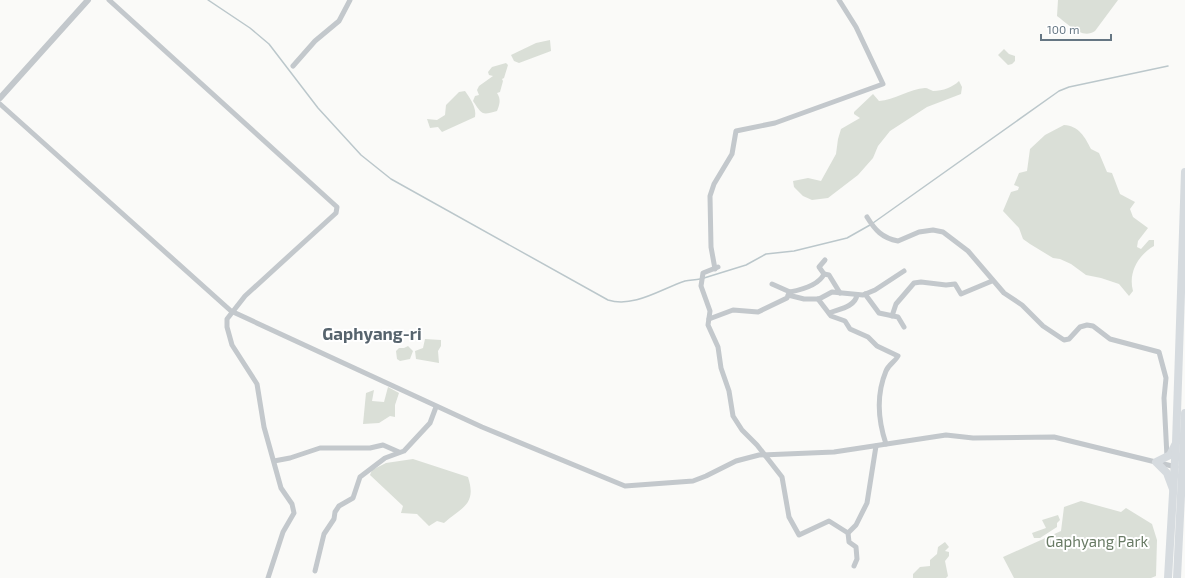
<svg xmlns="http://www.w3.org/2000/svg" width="1185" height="578" font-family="'Exo 2',sans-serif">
<rect width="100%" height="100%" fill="#fafaf8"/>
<!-- green -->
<g fill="#dadfd7">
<path d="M1058,0H1118L1095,31C1082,40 1068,24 1057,16Z"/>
<path d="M550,40L551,51L519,63L514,61L511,55L536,43Z"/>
<path d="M1004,49L1009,54L1015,56V61L1012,64L1008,65L998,55Z"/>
<path d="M506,63L508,65L504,78L502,79L503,81L500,92L497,93C501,99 500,104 497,111C481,116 482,114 473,101L475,96L479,95L477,90L479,86L493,76L489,75L488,72L492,67Z"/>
<path d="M959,81L962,87L961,94L927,107L890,131L878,146L873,158L858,175L828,198L812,200L803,196L794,187L793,181L808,178L821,181L836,154L838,139L841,129L860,118L854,114V112L873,94L879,101C894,100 910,89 925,88C928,88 930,90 933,91C943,91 953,87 959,81Z"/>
<path d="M465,91C470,98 477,108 475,117L442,132L438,127L430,128L427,119L437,120L445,115L446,105L459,92Z"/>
<path d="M1064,125C1079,126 1085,137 1091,149L1099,153L1107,172L1112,173L1120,194L1135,202L1130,209L1133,217L1148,228L1138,241L1137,247L1141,249L1149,240H1154V246C1138,255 1128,273 1133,291L1129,296L1119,284L1101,278L1086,275L1071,264L1060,259L1053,258L1030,244L1023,239L1019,228L1003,211L1011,192L1018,190L1019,187L1014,185L1019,173L1027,171L1030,149L1045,135Z"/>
<path d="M425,339L441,340V346L438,351L439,363L416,359L415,351L423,348Z"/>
<path d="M408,346L413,351L410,359L400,361L397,359L396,351L399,348H404Z"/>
<path d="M388,387L399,393L395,405V417L390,416L379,423L363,424L366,393L374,390L372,401L384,402Z"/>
<path d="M413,459L468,477C477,505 462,507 444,523L437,521L429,526L417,514L401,513L403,506L370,475L372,470L386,463Z"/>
<path d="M1081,501L1121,512L1126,508L1152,524L1157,540L1156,576L1151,578H1014L1003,557L1061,531L1064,507Z"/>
<path d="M1058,515L1060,520L1057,523V527L1040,538H1034L1032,533L1046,528L1042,520Z"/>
<path d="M945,542L949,547L945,551L949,552V556L945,561L948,576L946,578H913V574L920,567L930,566V560L937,554L938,547Z"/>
</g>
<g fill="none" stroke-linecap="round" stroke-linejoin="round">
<!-- stream -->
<g stroke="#bbc7cb" stroke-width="1.5">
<path d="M208,0L250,28L269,44L318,108L361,155L391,179L608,300C634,308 661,289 685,281C690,280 695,280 700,279"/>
<path d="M873,223L1059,91L1069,87L1168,66"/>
<path d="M704,278L746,265L766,254L794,251L847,238L870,225"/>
</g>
<!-- minor -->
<g stroke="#c3c8cc" stroke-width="5">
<path d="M109,0L337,207L336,213L245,296L227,319V327L232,345L257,384L264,427L281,488L292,504L294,513L283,532L268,578"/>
<path d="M293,66L315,41L339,21L350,0"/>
<path d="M0,104L231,311L482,427L625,486L693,481L706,476L736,461L759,455L834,452L946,435L973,438L1054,437L1176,467"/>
<path d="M867,217C875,230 882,238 898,241L919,232L933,230L943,232L968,251L1004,293L1022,305L1043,326L1064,340L1069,339L1080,327L1087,325L1093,326L1110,339L1159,352L1166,378L1164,398L1167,457"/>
<path d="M718,267L703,273L701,286L710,311L708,325L718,347L721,368L729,391L733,416L742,430L757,445L782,477L789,517L799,535L829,521L848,533L849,542L856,547L857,559L854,566"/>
<path d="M715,269L711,247L710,196L714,184L732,154L736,131L775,123L883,84L856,27L839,0"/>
<path d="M824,274L829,275L840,293"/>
<path d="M790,292C800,290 819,285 824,274L819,267L825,260"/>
<path d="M865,294L879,313L898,317L904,327"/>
<path d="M788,295L804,299H819L832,292L863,295L875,290L904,271"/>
<path d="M818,299L831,316L845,321L850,329L868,337L877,346L898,356C895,362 889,364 886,371C876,395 878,420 886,444"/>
<path d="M829,313C839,309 855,307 857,295"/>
<path d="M892,316L896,304L914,283L921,282L946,285L955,284L961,294L992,281"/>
<path d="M709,319L733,310L758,312L787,298L790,292L772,284"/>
<path d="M274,461L290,458L320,448H370L383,445L399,452"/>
<path d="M848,533L856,525L867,503L876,446"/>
<path d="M315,571L324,534L334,519L335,512L339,506L353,498L360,477L385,458L404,451L430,423L436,407"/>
</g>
<!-- tertiary -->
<path stroke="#c3c8cc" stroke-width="6" d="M0,98L88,0"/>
<!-- primary -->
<g stroke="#d6dbdf" stroke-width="8">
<path d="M1173,489L1167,473L1156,462L1170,455L1175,445"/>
<path d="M1168,578L1176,443L1185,172"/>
<path d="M1177,578L1185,413"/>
</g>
</g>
<g text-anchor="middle" stroke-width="4" stroke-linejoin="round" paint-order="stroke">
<!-- park labels -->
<g font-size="15" fill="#687a64" stroke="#fff">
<text x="1097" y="547">Gaphyang Park</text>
</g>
<!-- quarter labels -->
<g font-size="17" font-weight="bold" fill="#57646e" stroke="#fff">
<text x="372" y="340">Gaphyang-ri</text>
</g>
</g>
<!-- scale -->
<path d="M1041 34v6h70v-6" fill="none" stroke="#657683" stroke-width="2"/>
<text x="1047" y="34" font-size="12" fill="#657683" stroke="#ffffff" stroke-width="3" paint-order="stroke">100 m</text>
</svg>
